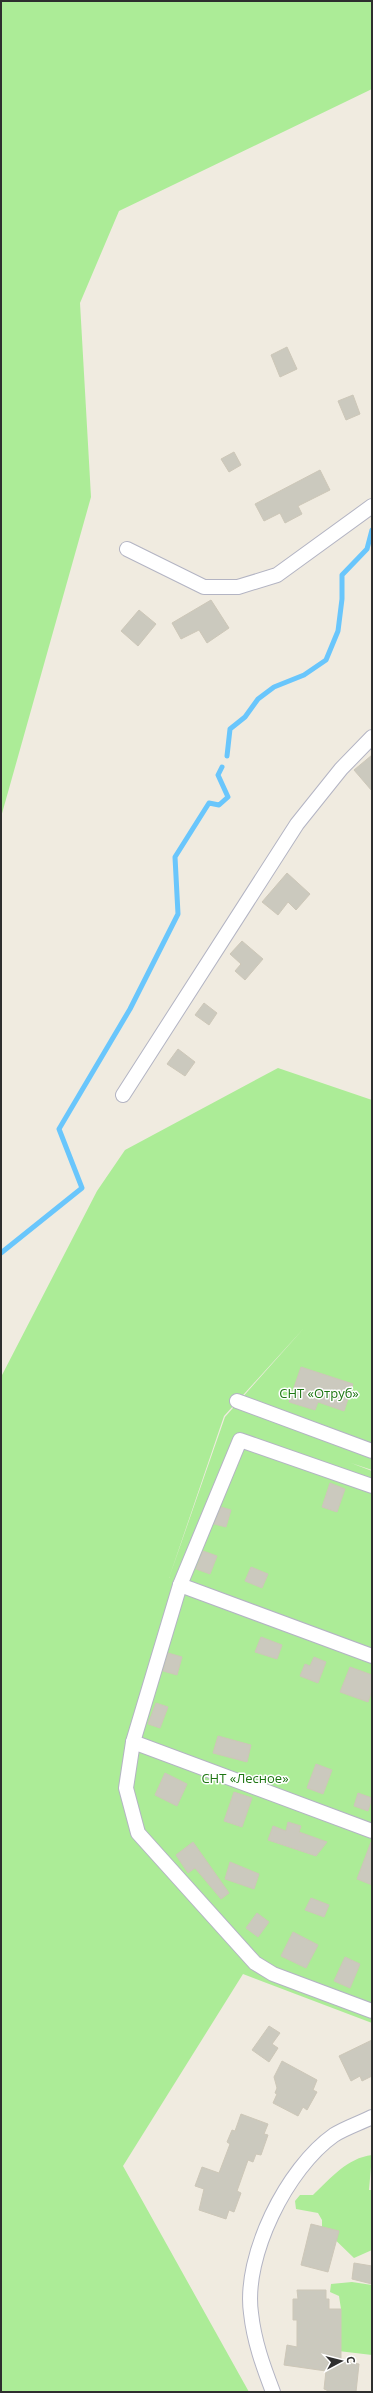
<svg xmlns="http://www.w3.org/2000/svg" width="373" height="2393" font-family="'Open Sans',sans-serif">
<rect width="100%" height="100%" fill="#f0ebe0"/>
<!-- green -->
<g fill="#acec97" fill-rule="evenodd">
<path d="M1,1H372V89L119,211L80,303L91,497L1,817Z"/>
<path d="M278,1068L372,1100V1470L351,1463L372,1471V2023L243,1974L123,2166L249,2392H1V1377L97,1191L125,1150ZM304,1328L225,1417L169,1578L224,1416Z"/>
<path d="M372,2155L369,2190H372V2250L354,2258L322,2227V2220L318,2213L296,2209L295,2201L300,2195H313C331,2178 347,2158 372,2155Z"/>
<path d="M352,2282L372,2285V2355L330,2350L341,2309L339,2296L330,2292L331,2284Z"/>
</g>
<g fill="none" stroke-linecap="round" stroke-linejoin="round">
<!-- stream -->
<g stroke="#69c6fc" stroke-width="5">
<path d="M227,756L230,729L245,717L258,699L274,687L304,675L326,660L338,631L342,599V575L367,549L372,530"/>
<path d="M1,1253L82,1188L59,1129L130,1009L178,914L175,857L209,803L219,805L228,797L218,775L222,767"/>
</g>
</g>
<!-- building -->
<g fill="#cbc9be" stroke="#cdc7b8">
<path d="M287,347L297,369L280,377L271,355Z"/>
<path d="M353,395L360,414L346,420L338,401Z"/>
<path d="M234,452L241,465L229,472L221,459Z"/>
<path d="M320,470L330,490L298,506L302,514L285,523L280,513L264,521L255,504Z"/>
<path d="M211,600L229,628L207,643L199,630L181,639L172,623Z"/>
<path d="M139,610L156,624L138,646L121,631Z"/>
<path d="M372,755V791L354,770Z"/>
<path d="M287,873L310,894L296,910L288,902L278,915L262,902Z"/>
<path d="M242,941L263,959L245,980L235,971L241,964L230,954Z"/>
<path d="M204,1003L217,1013L209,1025L195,1015Z"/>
<path d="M178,1049L195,1062L185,1076L167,1064Z"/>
<path d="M301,1367L353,1384L344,1411L318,1402L315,1410L289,1402Z"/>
<path d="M330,1483L345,1489L337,1512L322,1507Z"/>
<path d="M221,1507L231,1510L226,1527L214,1524Z"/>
<path d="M203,1551L217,1556L210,1574L196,1569Z"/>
<path d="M251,1567L268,1574L262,1588L245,1581Z"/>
<path d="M261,1637L282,1645L277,1659L255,1652Z"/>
<path d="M168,1653L182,1657L177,1675L163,1671Z"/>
<path d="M314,1657L326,1662L318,1683L300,1676L305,1664L310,1666Z"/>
<path d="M350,1667L372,1675V1691L368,1702L340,1692Z"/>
<path d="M156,1703L168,1707L160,1728L148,1724Z"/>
<path d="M218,1736L251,1745L247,1762L213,1753Z"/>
<path d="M316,1764L332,1770L323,1794L307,1788Z"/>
<path d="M165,1773L187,1784L177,1806L155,1795Z"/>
<path d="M234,1792L252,1798L242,1827L224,1821Z"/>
<path d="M358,1793L372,1798L368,1811L354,1806Z"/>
<path d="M288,1822L301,1826L299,1832L327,1842L316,1856L268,1840L273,1826L286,1831Z"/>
<path d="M193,1842L229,1893L221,1899L195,1868L188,1873L176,1855Z"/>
<path d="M371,1842H372V1885L357,1879Z"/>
<path d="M230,1862L259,1874L254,1889L225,1879Z"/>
<path d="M311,1898L329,1905L324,1917L305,1910Z"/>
<path d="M257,1913L269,1922L258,1937L246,1928Z"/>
<path d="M293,1932L318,1945L306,1968L281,1956Z"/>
<path d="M345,1957L360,1964L350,1988L334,1981Z"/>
<path d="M269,2026L280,2033L272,2044L278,2048L269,2062L252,2050Z"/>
<path d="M372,2040V2076L362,2081L360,2076L351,2081L339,2056Z"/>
<path d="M282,2061L317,2080L313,2090L317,2092L307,2110L303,2107L298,2116L273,2103L277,2094L275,2093L277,2088L274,2077Z"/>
<path d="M241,2114L268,2124L264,2134L268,2135L261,2155L256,2154L253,2162L248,2160L237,2191L241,2193L234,2212L229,2210L226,2219L199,2210L204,2189L195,2186L202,2167L219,2173L230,2144L227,2142L232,2130L235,2131Z"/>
<path d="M311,2224L339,2231L328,2272L301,2265Z"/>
<path d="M354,2263L372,2266V2284L352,2279Z"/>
<path d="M297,2290H326V2299H329V2309H341V2361L359,2364L356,2392H327V2390L324,2389L326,2371L284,2365L287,2345L297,2347V2320H293V2299H298Z"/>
</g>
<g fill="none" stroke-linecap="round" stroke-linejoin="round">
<defs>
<g id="street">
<path d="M127,549L204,587H238L277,575L372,506"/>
<path d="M123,1095L297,824L341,769L372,737"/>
<path d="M237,1401L372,1451"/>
<path d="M372,1486L240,1440L180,1585L133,1742L126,1788L138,1833L255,1963L273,1974L372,2011"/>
<path d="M180,1585L372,1656"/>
<path d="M133,1742L372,1831"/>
<path d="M273,2392C263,2366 254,2341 251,2313C243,2256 287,2168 334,2135C345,2128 360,2123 372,2117"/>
</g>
</defs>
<!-- street casing -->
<use href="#street" stroke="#b3b4c3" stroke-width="16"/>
<!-- street -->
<use href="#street" stroke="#fff" stroke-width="14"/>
</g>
<g text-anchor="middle" stroke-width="3" stroke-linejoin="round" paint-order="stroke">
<!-- park labels -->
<g font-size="13" fill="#1e7613" stroke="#fff">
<text x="319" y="1398">СНТ «Отруб»</text>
<text x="245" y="1783">СНТ «Лесное»</text>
</g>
</g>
<!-- border -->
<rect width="373" height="2393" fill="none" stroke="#2e2e2e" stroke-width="4"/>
<!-- north arrow -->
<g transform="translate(341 2361) rotate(83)" stroke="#ffffff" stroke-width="3" paint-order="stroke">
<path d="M0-3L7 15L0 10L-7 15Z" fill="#2e2e2e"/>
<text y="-6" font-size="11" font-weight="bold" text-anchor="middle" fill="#2e2e2e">С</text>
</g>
</svg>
